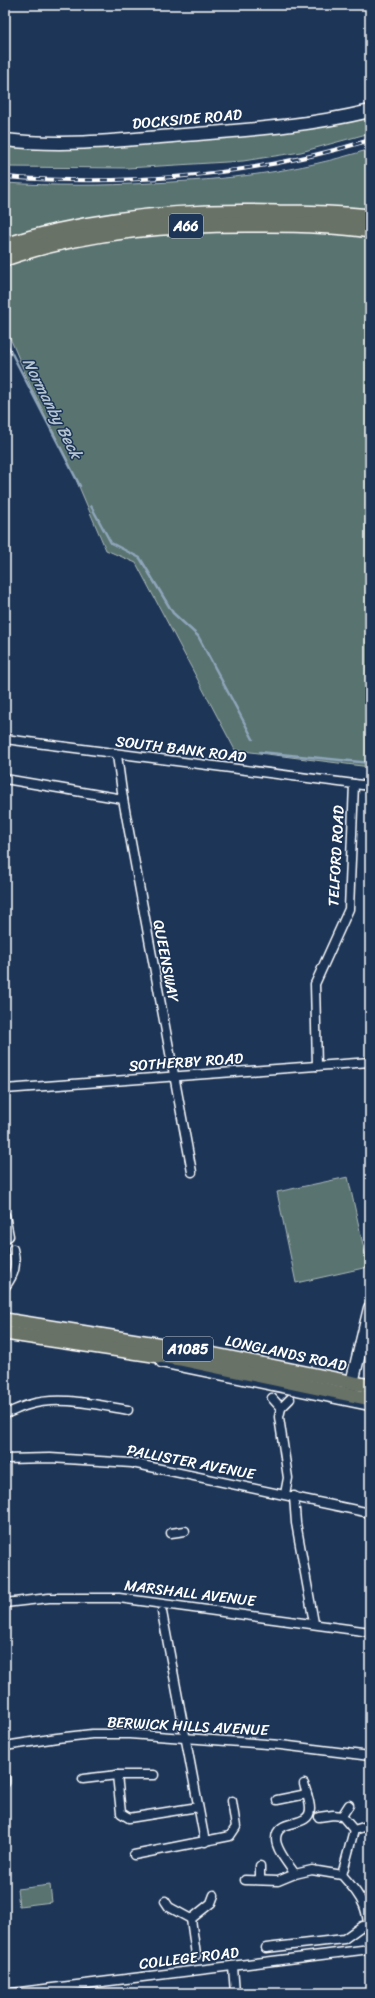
<svg xmlns="http://www.w3.org/2000/svg" width="375" height="1998" font-family="Sriracha,sans-serif">
<rect width="100%" height="100%" fill="#1d3557"/>
<filter id="ink" filterUnits="userSpaceOnUse"><feTurbulence type="fractalNoise" baseFrequency=".025" numOctaves="2"/><feDisplacementMap in="SourceGraphic" scale="8" xChannelSelector="R" yChannelSelector="G"/><feConvolveMatrix kernelMatrix="1 2 1 2 8 2 1 2 1" color-interpolation-filters="sRGB"/></filter>
<g filter="url(#ink)">
<!-- green -->
<g fill="#587370" stroke="#acb9b8">
<path d="M370,116V133L301,152L243,161L127,168L5,167V147L7,145Z"/>
<path d="M370,149V212L5,242V183C54,186 102,186 151,183C226,180 298,172 370,149Z"/>
<path d="M264,228L370,235V767L235,750L136,563L106,550L69,463L30,385L5,326V264L97,240L165,232Z"/>
<path d="M348,1177L368,1267L296,1283L277,1192Z"/>
<path d="M50,1885L52,1902L19,1906L17,1889Z"/>
</g>
<g fill="none" stroke-linecap="round" stroke-linejoin="round">
<!-- stream -->
<g stroke="#8fa6bb" stroke-width="2.5">
<path d="M5,340L80,486"/>
<path d="M91,506L111,543L140,558L173,613L198,636L253,739"/>
<path d="M260,752L370,763"/>
</g>
<defs>
<g id="street">
<path d="M5,739L370,786"/>
<path d="M117,755L123,799L192,1172"/>
<path d="M5,779L123,799"/>
<path d="M317,1066L315,984L349,909L354,784"/>
<path d="M5,1089L370,1062"/>
<path d="M5,1215L9,1236L5,1239"/>
<path d="M5,1287C15,1274 17,1265 13,1249"/>
<path d="M161,1363L370,1406"/>
<path d="M272,1398L281,1408L279,1417L288,1478L285,1494"/>
<path d="M281,1408L290,1399"/>
<path d="M5,1414C13,1411 21,1407 28,1405C60,1395 96,1405 128,1410"/>
<path d="M5,1459L50,1458L132,1463L370,1513"/>
<path d="M294,1496L296,1523L314,1623"/>
<path d="M171,1533L185,1531"/>
<path d="M5,1603L49,1598H119L370,1632"/>
<path d="M162,1612L205,1842"/>
<path d="M5,1746L57,1738L92,1734H129L281,1745L370,1756"/>
<path d="M117,1775L121,1813L129,1818L198,1807"/>
<path d="M5,1778V1783"/>
<path d="M83,1779L117,1775H154"/>
<path d="M277,1800L307,1794"/>
<path d="M342,1816L349,1805"/>
<path d="M319,1817L333,1815L342,1816L354,1830"/>
<path d="M134,1855L230,1836L236,1827L232,1801"/>
<path d="M260,1866V1879"/>
<path d="M295,1874C289,1865 276,1850 276,1839C276,1817 310,1829 310,1809C310,1801 306,1792 304,1784"/>
<path d="M342,1875L354,1830L370,1825"/>
<path d="M245,1880L278,1881L295,1874L312,1870L342,1875C365,1900 368,1909 370,1943"/>
<path d="M165,1901L169,1907L191,1919L211,1903L214,1895"/>
<path d="M191,1919L196,1955"/>
<path d="M266,1948L344,1939L362,1926H370"/>
<path d="M233,1967L235,1993"/>
<path d="M12,1993L370,1949"/>
</g>
<g id="secondary">
<path d="M5,140C64,147 125,140 184,135C246,130 309,126 370,111"/>
<path d="M350,1391L370,1308"/>
</g>
<g id="primary">
<path d="M5,1320L181,1348L370,1386"/>
<path d="M5,1333L180,1359L370,1399"/>
</g>
<g id="highway">
<path d="M5,246C93,217 186,210 279,213C309,213 340,214 370,217"/>
<path d="M5,258C88,229 177,223 264,224C299,224 335,225 370,230"/>
</g>
</defs>
<!-- street casing -->
<use href="#street" stroke="#fff" stroke-width="11"/>
<!-- secondary casing -->
<use href="#secondary" stroke="#fff" stroke-width="15"/>
<!-- primary casing -->
<use href="#primary" stroke="#fff" stroke-width="16"/>
<!-- highway casing -->
<use href="#highway" stroke="#fff" stroke-width="18"/>
<!-- street -->
<use href="#street" stroke="#1d3557" stroke-width="8"/>
<!-- secondary -->
<use href="#secondary" stroke="#1d3557" stroke-width="12"/>
<!-- primary -->
<use href="#primary" stroke="#697266" stroke-width="13"/>
<!-- highway -->
<use href="#highway" stroke="#697266" stroke-width="15"/>
<defs>
<path id="rail" d="M5,177C127,186 253,176 370,140"/>
</defs>
<!-- rail casing -->
<use href="#rail" stroke="#fff" stroke-width="4"/>
<!-- rail -->
<use href="#rail" stroke="#1d3557" stroke-width="2.5" stroke-dasharray="8" stroke-linecap="butt"/>
</g>
</g>
<g text-anchor="middle" stroke-width="3" stroke-linejoin="round" paint-order="stroke">
<!-- shield labels -->
<g fill="#1d3557" stroke="#bbc2cd" stroke-width="1">
<rect x="169" y="214" width="34" height="24" rx="3"/>
<rect x="163" y="1337" width="50" height="24" rx="3"/>
</g>
<g font-size="14" font-weight="bold" fill="#fff">
<text x="186" y="231">A66</text>
<text x="188" y="1354">A1085</text>
</g>
<!-- street labels -->
<g font-size="15" fill="#fff" stroke="#1d3557">
<text transform="translate(187 119) rotate(-5)" y="5">DOCKSIDE ROAD</text>
<text transform="translate(181 749) rotate(7)" y="5">SOUTH BANK ROAD</text>
<text transform="translate(336 856) rotate(-87)" y="5">TELFORD ROAD</text>
<text transform="translate(166 961) rotate(79)" y="5">QUEENSWAY</text>
<text transform="translate(186 1062) rotate(-4)" y="5">SOTHERBY ROAD</text>
<text transform="translate(286 1353) rotate(12)" y="5">LONGLANDS ROAD</text>
<text transform="translate(191 1462) rotate(11)" y="5">PALLISTER AVENUE</text>
<text transform="translate(190 1593) rotate(7)" y="5">MARSHALL AVENUE</text>
<text transform="translate(188 1726) rotate(3)" y="5">BERWICK HILLS AVENUE</text>
<text transform="translate(189 1958) rotate(-7)" y="5">COLLEGE ROAD</text>
</g>
<!-- water labels -->
<g font-size="16" font-style="italic" fill="#b5c4d1" stroke="#1d3557">
<text transform="translate(53 408) rotate(63)" y="6">Normanby Beck</text>
</g>
</g>
<!-- margin -->
<rect width="375" height="1998" fill="none" stroke="#1d3557" stroke-width="20"/>
<rect x="10" y="10" width="355" height="1978" fill="none" stroke="#fff" stroke-width="1.5" filter="url(#ink)"/>
</svg>
